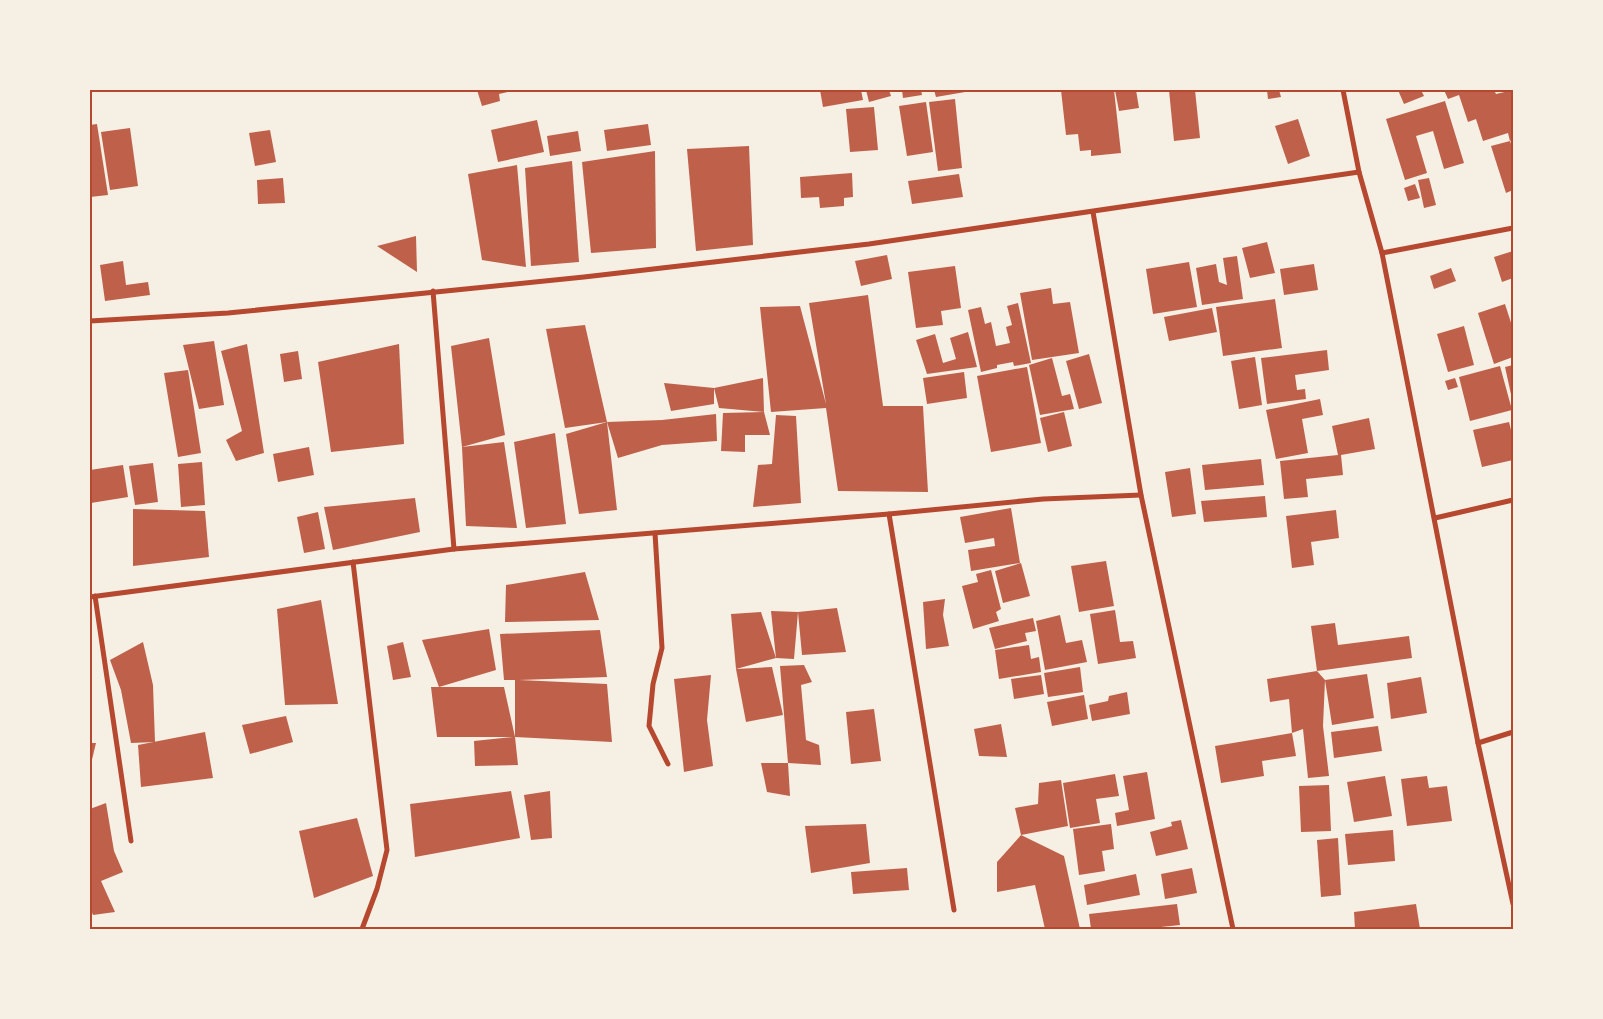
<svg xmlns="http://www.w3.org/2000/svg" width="1603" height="1019" font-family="Quicksand,sans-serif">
<rect width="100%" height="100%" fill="#f6efe4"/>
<!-- building -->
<g fill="#bf614a">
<path d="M477,90H512V91L499,94L500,101L482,106Z"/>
<path d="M820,90H861L863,100L823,107Z"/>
<path d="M866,90H889L891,96L869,102Z"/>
<path d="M902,90H921L922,95L903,98Z"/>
<path d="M934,90H971V91L936,97Z"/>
<path d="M1061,90H1114L1121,153L1091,156V150L1080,151L1078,134L1066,135Z"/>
<path d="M1115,90H1136L1139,108L1119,111Z"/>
<path d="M1169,90H1195L1200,138L1174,141Z"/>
<path d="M1267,90H1279L1281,97L1268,99Z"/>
<path d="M1398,90H1421L1424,96L1404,104Z"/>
<path d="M1444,90H1473L1469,92L1494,90L1496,94L1513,90V140L1510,141L1508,133L1483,141L1476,119L1468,122L1459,95L1448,99Z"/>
<path d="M955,99L962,168L938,171L929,102Z"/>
<path d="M1445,101L1464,163L1444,169L1433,131L1416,136L1427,173L1405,180L1386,119Z"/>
<path d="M926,102L933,152L907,156L899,106Z"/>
<path d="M874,107L878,150L850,152L846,109Z"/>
<path d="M1298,119L1310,156L1288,164L1275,126Z"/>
<path d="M537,120L544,152L498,162L491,130Z"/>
<path d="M97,124L108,195L90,197V125Z"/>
<path d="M648,124L651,145L607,151L604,130Z"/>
<path d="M130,128L138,186L110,190L101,132Z"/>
<path d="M270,130L276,162L255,166L249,133Z"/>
<path d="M578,131L581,151L550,156L547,136Z"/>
<path d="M1510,141L1513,149V190L1506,193L1491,146Z"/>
<path d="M749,146L753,245L696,251L687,149Z"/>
<path d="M655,151L656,248L591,253L582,162Z"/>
<path d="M572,161L579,262L531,266L525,168Z"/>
<path d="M517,165L526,267L482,260L468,174Z"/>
<path d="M852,173L853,197L844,198V206L820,208L819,197L801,198L800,177Z"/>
<path d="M959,174L963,197L912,204L908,181Z"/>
<path d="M283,178L285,203L258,204L257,180Z"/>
<path d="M1429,178L1436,205L1424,208L1418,180Z"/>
<path d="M1415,184L1420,198L1408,201L1404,188Z"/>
<path d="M416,236L417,272L377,246Z"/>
<path d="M1267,242L1275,273L1250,278L1242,248Z"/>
<path d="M1513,251V278L1502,282L1494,257Z"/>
<path d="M887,255L892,279L861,286L855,261Z"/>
<path d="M1237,256L1243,299L1202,305L1196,268L1216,264L1219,282L1227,285L1223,258Z"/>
<path d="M123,261L126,285L148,282L150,295L105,301L100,265Z"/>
<path d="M1189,262L1197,307L1153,314L1146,269Z"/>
<path d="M1314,264L1318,290L1284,295L1280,269Z"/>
<path d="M955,266L961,308L941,311L943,325L916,328L908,272Z"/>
<path d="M1451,268L1456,281L1434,289L1430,276Z"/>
<path d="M1051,288L1053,304L1070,302L1079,353L1032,360L1020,293Z"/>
<path d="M868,295L883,406H923L928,492L838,491L826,408L771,412L760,307L800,306L826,404L809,303Z"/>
<path d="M1275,299L1282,348L1223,356L1216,307Z"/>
<path d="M1018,303L1031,363L1014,366L1013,362L997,365V368L981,372L968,310L981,307L985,324L991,322L996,346L1010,343L1006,327L1012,325L1007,306Z"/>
<path d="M1505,304L1513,329V357L1494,364L1478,313Z"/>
<path d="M1212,308L1217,332L1169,341L1164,317Z"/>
<path d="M585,325L607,422L617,510L579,514L566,434L607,422L565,428L546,329Z"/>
<path d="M1464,326L1474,365L1448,372L1437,334Z"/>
<path d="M968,332L977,367L927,374L916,340L935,334L943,363L956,359L950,338Z"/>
<path d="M489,338L505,435L462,447L504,442L517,528L466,526L462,447L451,346Z"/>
<path d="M214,341L224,405L199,409L183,345Z"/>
<path d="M247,344L264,453L236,461L226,440L242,431L221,351Z"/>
<path d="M399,344L404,444L331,452L318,362Z"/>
<path d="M1327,350L1329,370L1295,375L1297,390L1305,389L1306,399L1267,404L1261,358Z"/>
<path d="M298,351L302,379L284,382L280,354Z"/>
<path d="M1089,354L1102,403L1079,409L1066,361Z"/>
<path d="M1255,357L1262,405L1239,409L1231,361Z"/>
<path d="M1052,358L1062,396L1070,394L1074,409L1040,415L1029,365Z"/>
<path d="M1513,365V399H1512L1505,367Z"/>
<path d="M1500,366L1512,410L1470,421L1459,377Z"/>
<path d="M1027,367L1041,443L991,452L977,376Z"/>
<path d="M188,370L201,453L178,457L164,373Z"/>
<path d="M964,372L967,398L927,404L923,378Z"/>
<path d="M763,378L764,412L770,435H745V452L721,451L723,413L764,412L719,408L714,388V404L671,411L664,383L714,388Z"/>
<path d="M1455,378L1458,387L1448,390L1445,381Z"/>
<path d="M1320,399L1323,415L1302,419L1308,453L1276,459L1266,410Z"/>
<path d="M1064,412L1072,446L1048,452L1040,418Z"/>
<path d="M716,414L717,441L662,445L618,458L607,422L662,420Z"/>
<path d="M776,415L796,416L801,503L753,507L758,465L772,464Z"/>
<path d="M1369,418L1375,449L1341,455L1343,475L1306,479L1308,497L1284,499L1280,461L1338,455L1332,426Z"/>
<path d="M1509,422L1513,438V460L1482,467L1473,430Z"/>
<path d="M555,433L566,524L526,528L514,442Z"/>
<path d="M309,447L314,475L278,482L273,454Z"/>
<path d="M1261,459L1264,485L1205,490L1202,465Z"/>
<path d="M202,462L205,505L181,507L178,464Z"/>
<path d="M153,463L158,502L135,505L129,466Z"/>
<path d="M123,465L128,497L91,503L90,470Z"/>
<path d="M1190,468L1196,514L1172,517L1165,472Z"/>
<path d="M1265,496L1267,517L1204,522L1201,501Z"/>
<path d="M415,498L420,532L333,550L324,507Z"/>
<path d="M1011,508L1020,563L971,571L968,550L995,546L994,538L965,543L960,517Z"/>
<path d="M133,509L205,511L209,557L133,566Z"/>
<path d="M1336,510L1339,538L1311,542L1314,565L1292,568L1286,516Z"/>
<path d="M318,512L325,549L304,553L297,517Z"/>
<path d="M1106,561L1114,606L1079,612L1071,566Z"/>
<path d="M1021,563L1030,596L1003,603L995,571Z"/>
<path d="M991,570L1001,609L996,612L999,621L973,629L962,586L978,582L976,574Z"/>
<path d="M585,572L599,620L505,622L506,585Z"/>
<path d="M945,599L943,615L949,646L926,649L923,602Z"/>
<path d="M321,600L338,704L285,705L277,609Z"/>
<path d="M837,608L846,652L802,655L798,612Z"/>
<path d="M1115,610L1120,642L1133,641L1136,658L1098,664L1090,614Z"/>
<path d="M771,611L798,612L794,659L776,658Z"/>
<path d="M761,612L776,658L736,669L772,667L783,715L746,722L736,669L731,614Z"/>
<path d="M1060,615L1066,643L1082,640L1087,662L1045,670L1036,621Z"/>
<path d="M1033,618L1036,631L1025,633L1027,641L995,649L989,628Z"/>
<path d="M1335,623L1338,645L1409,636L1412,658L1317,671L1311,626Z"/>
<path d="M489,629L496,670L439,687L422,640Z"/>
<path d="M600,630L607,677L519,680L607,684L612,742L515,737L518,765L475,766L474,741L513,737H437L431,687H504L515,737V680H504L500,634Z"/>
<path d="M143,642L153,685L155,742L131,743L121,690L110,660Z"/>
<path d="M403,642L411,677L393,680L387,646Z"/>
<path d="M1029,645L1031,659L1039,657L1041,672L999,679L995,650Z"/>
<path d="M804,665L812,682L801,685L806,740L819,745L821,765L788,763L790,796L767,792L761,763H788L780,666Z"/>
<path d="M1080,667L1083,692L1048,697L1044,673Z"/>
<path d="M1317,671L1325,680L1323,726L1329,776L1308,778L1303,729L1292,733L1289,699L1270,702L1267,679Z"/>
<path d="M1367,674L1374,718L1332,725L1325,680Z"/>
<path d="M711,675L707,720L713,766L684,772L674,679Z"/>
<path d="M1041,675L1044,694L1014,699L1011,679Z"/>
<path d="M1421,677L1427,713L1391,719L1387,683Z"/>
<path d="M1127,692L1130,714L1092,721L1089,705L1108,701L1109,696Z"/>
<path d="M1084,695L1088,719L1052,726L1047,702Z"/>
<path d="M874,709L881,761L851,764L846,712Z"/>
<path d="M286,716L293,742L250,754L242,725Z"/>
<path d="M1001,724L1007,757L979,756L974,729Z"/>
<path d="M1378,726L1382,751L1334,758L1331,732Z"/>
<path d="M205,732L213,778L141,787L138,745Z"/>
<path d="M1292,733L1296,756L1262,761L1264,776L1221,783L1215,746Z"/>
<path d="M90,743H96L90,768Z"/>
<path d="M1147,772L1155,819L1117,826L1115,813L1129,810L1123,776Z"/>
<path d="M1115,774L1119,796L1096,799L1100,823L1070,828L1063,783Z"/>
<path d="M1385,776L1392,816L1354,822L1347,782Z"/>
<path d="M1427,776L1429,788L1447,786L1452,821L1407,826L1401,779Z"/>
<path d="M1061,780L1068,826L1021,835L1015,808L1038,804L1039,783Z"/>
<path d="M1329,785L1331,831L1301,832L1299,786Z"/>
<path d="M511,791L520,838L415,857L410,804Z"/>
<path d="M550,791L552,838L531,840L524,795Z"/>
<path d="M106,803L114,851L123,872L101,881L115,912L93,915L90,908V809Z"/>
<path d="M357,818L373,876L314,898L299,831Z"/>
<path d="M1181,820L1188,849L1156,856L1150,832L1172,826L1171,822Z"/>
<path d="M866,824L870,863L811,873L805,826Z"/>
<path d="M1111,824L1114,849L1102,851L1105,871L1079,875L1073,829Z"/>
<path d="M1393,830L1395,861L1348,865L1345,834Z"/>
<path d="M1021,835L1064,856L1080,929H1045L1035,885L997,892V862Z"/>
<path d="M1338,838L1341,895L1321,897L1317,840Z"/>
<path d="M907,868L909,890L853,894L851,872Z"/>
<path d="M1192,868L1197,893L1165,899L1161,874Z"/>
<path d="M1136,874L1140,895L1087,905L1084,885Z"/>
<path d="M1177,904L1180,925L1142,929H1091L1089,914Z"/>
<path d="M1416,904L1420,929H1355L1354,912Z"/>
</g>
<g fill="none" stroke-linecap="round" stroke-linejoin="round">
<!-- minor -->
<g stroke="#b5482f" stroke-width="5">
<path d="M1343,90L1359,172L1382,253L1478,743L1513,904"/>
<path d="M1093,212L1141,495L1233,929"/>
<path d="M1382,253L1513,228"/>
<path d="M433,291L454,549"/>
<path d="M90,321L228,313L584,277L869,244L1359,172"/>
<path d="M889,514L954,910"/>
<path d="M1435,518L1513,500"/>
<path d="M655,533L662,648L653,684L649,726L668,764"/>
<path d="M353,562L387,850L377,889L362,929"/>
<path d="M95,596L131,841"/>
<path d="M90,597L454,549L889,514L1043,499L1141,495"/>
<path d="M1478,743L1513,732"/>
</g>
</g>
<!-- border -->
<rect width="1603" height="1019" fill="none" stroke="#f6efe4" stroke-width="182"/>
<rect x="91" y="91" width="1421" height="837" fill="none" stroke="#b5482f" stroke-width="2"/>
</svg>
